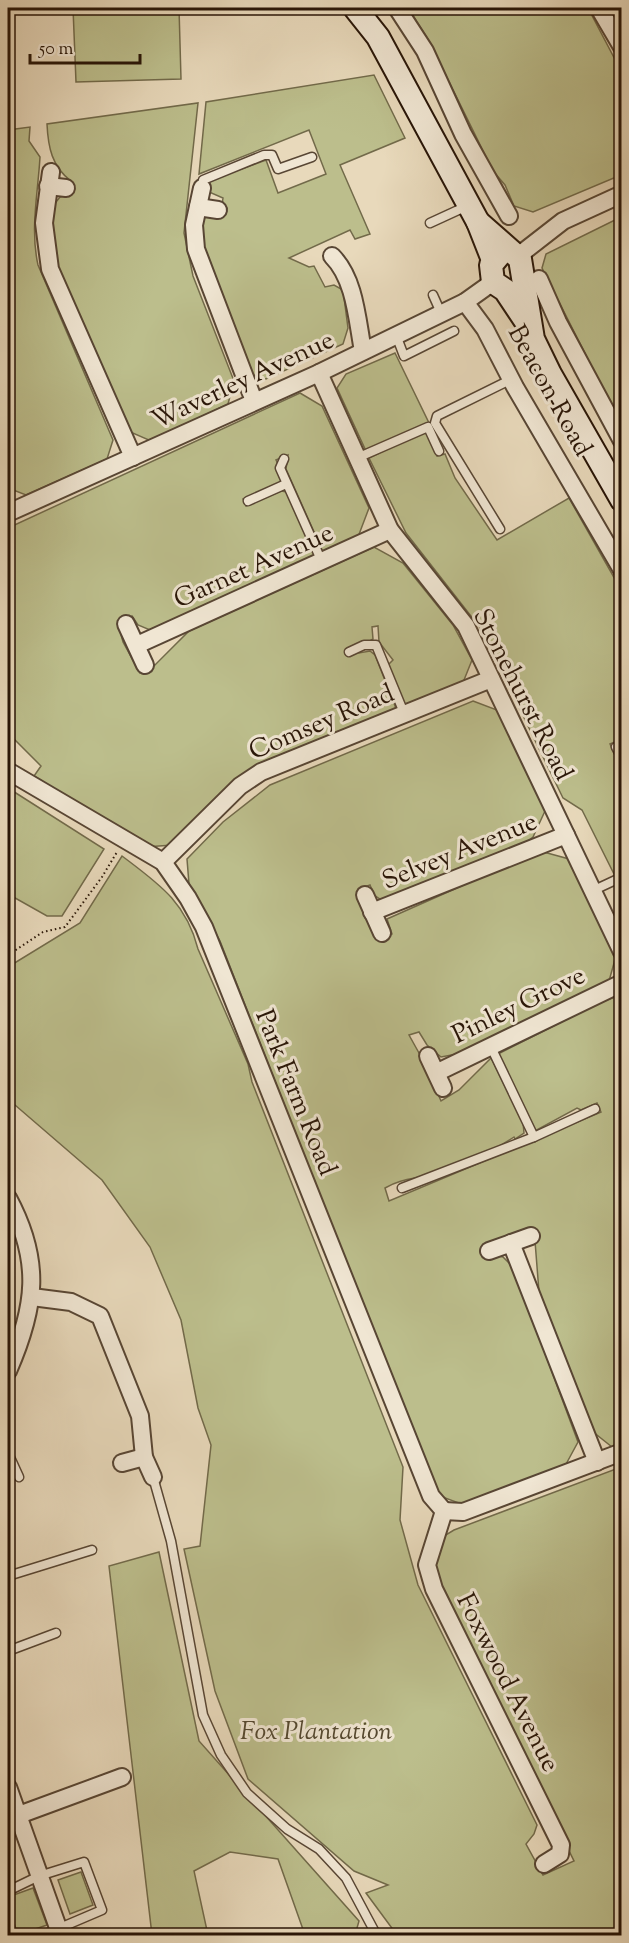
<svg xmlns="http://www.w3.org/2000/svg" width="629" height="1943" font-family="'Sorts Mill Goudy',serif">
<rect width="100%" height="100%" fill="#e8d9bb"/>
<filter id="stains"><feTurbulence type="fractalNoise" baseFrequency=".00333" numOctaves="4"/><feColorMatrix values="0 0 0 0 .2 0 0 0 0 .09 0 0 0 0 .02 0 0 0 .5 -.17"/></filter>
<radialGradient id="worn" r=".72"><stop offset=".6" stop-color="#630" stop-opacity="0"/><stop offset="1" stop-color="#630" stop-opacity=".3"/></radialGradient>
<!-- green -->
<g fill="#bcbe8c" stroke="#726a4a" stroke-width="1.5">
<path d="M73,8H179L181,79L76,82Z"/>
<path d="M408,8H588L621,71V175L533,212L514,206L505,185L493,171L428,39Z"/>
<path d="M374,75L405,138L340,165L370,234L355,239L350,230L289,258L309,267L314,266L325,287L334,285L343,290L348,328L343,344L266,379L250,374L200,248V218L221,211L223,198L209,192L205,182L266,160L278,193L326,174L309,130L199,174L206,102Z"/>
<path d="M198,103L184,233L193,276L234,381L228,404L151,441L128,431L52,254V207L60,197L71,194V181C52,167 48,147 47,124Z"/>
<path d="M30,127L29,141L40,157C38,193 30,229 38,265L113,440L107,459L26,495L8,488V130Z"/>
<path d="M621,217V425L542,268L546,254Z"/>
<path d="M395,353L429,423L366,451L337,388L346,374Z"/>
<path d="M300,393L322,406L369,508L358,537L323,552L286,469L288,455L276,460L284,477L279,483L243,499L246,506L281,491L287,492L316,556L150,630L138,625L132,616L118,623L123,642L140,673L154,666L189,631L374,547L403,563L453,625L472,660L462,685L403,708L388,665L393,660L379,642L378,626L372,627L373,639L357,649L359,653L370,651L375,655L397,711L297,752L173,845L145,847L34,776L41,766L8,733V528Z"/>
<path d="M420,433H427L437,456L445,454L455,478L497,540L569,498L621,590V750L615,742L610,744L621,769V873L615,876L582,810L563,798L481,629L406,533L369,458Z"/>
<path d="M473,701L497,710L544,806L545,811L533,837L528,841L383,901L374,895L370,885L359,889L361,902L387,938L392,934L387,919L540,851L569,859L616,956L609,981L457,1054L441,1057L427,1045L419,1032L409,1035L424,1062L441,1101L459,1090L491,1058L523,1122L524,1133L515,1139L514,1137C490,1153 457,1167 429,1175C413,1179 400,1179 385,1188L389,1201L601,1112L597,1103L581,1110L577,1108L535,1131L496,1055L599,1003L617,996L621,997V1444L612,1447L592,1431L539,1292L535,1241L530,1227L487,1243L483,1245L484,1252L503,1257L513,1267L578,1442L565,1466L464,1505L437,1495L220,941L189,884L187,859L223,822L270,785Z"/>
<path d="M8,788L104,849L62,916H47L8,894Z"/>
<path d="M122,856C159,884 186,902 198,949L248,1064L252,1082L403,1467L400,1520L418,1585L537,1825L534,1834L526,1844L543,1875L574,1861L436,1582L435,1567L444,1536L454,1530L621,1467V1935H397L366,1893L388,1885L354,1871L248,1779L215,1691L184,1549L200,1546L211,1445L198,1408L181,1320L150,1247L102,1180L8,1099V967L80,923Z"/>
<path d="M159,1552L199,1741L359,1921L355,1935H305L278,1859L230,1852L194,1871L208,1935H152L109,1566Z"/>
<path d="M81,1872L93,1905L70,1914L58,1880Z"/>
<path d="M33,1888L47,1925L18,1935L8,1906V1897Z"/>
</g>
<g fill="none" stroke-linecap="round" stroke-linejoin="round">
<defs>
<g id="lane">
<path d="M202,188L203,180L264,155H272L278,169L312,157"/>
<path d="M430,223L467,206"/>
<path d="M433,295L441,313"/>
<path d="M396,335L404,356L454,331"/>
<path d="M357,458L428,427L439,451"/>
<path d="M284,459L280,468L322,562"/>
<path d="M248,501L286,484"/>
<path d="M500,529L435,423L437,416L512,379"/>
<path d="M349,652L364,645H376L404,713"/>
<path d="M616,747L622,758"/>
<path d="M592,891L622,877"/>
<path d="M490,1045L534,1137"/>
<path d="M402,1188L534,1137L595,1109"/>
<path d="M8,1453L19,1477"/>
<path d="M153,1477L171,1541L203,1715L221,1755L247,1793L287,1829L319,1849L346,1878L377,1936"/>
<path d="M8,1576L92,1550"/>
<path d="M8,1651L56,1633"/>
<path d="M8,1891L39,1876L84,1862L102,1910L41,1936"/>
</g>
<g id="street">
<path d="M397,8L425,51L463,134L509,216"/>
<path d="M599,8L622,47"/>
<path d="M51,172L44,223L50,269L133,457"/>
<path d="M48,186L66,188"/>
<path d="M202,188L194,225L196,249L254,401"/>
<path d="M198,207L218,210"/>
<path d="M332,256C355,279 357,319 363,351"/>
<path d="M518,256L563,221L622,194"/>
<path d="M539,279L558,322L622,441"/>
<path d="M465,302L485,329L515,387L622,570"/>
<path d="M319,373L390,530L466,626L622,952"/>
<path d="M8,513L319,373L465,302L493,282"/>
<path d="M126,624L145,665"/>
<path d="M137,645L390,530"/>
<path d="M8,771L163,862L188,898L204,927L431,1496L444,1511"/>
<path d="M163,862L240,786L261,772L491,679"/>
<path d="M365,895L382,933"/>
<path d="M372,912L566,835"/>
<path d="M428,1056L443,1088"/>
<path d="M438,1072L622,983"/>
<path d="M8,1198C42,1261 36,1307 8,1371"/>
<path d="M511,1243L597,1462"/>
<path d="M489,1251L531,1236"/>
<path d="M32,1297L71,1302L100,1316L140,1416L144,1457L153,1477"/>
<path d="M122,1463L144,1457"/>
<path d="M444,1511L427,1565L434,1589L561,1845L560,1854L544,1864"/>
<path d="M444,1511L463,1512L622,1452"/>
<path d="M8,1787L61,1936"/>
<path d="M8,1819L122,1777"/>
</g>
<g id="secondary">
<path d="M355,8L378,37L478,222L493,260"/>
<path d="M478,222L520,259L533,339L550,374L622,500"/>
<path d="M502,252L491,265L493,282L505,290L525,320"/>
</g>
</defs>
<!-- lane casing -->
<use href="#lane" stroke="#584634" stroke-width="11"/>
<!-- street casing -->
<use href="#street" stroke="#584634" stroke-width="20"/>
<!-- secondary casing -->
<use href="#secondary" stroke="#281507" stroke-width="26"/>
<!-- path -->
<path stroke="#281507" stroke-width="2" stroke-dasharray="1.5 3" stroke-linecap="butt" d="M8,955L43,932L65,927L102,877L117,852"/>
<!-- lane -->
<use href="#lane" stroke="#f0e6d3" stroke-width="8"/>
<!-- street -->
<use href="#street" stroke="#f0e6d3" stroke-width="16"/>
<!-- secondary -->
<use href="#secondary" stroke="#f0e6d3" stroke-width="22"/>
</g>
<g text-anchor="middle" stroke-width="6" stroke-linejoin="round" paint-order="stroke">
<!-- street labels -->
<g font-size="26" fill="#281507" stroke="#f0e6d3">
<text transform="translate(242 379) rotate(-25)" y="9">Waverley Avenue</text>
<text transform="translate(551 390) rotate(61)" y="9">Beacon Road</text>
<text transform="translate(253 565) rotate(-24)" y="9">Garnet Avenue</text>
<text transform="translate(524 694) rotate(63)" y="9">Stonehurst Road</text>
<text transform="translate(321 721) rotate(-23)" y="9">Comsey Road</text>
<text transform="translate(459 850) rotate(-22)" y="9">Selvey Avenue</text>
<text transform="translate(518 1004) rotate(-26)" y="9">Pinley Grove</text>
<text transform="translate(297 1092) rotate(68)" y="9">Park Farm Road</text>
<text transform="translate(509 1682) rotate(63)" y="9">Foxwood Avenue</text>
</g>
<!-- park labels -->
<g font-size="26" font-style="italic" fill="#54482f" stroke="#f0e6d3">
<text x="316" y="1739">Fox Plantation</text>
</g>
</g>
<!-- margin -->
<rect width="629" height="1943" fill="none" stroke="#e8d9bb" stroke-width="30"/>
<rect x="9" y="9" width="611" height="1925" fill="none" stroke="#281507" stroke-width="3"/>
<rect x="15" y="15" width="599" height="1913" fill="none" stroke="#281507" stroke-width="1.5"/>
<!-- scale -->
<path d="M30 54v9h110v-9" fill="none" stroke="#281507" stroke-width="3"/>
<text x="39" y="54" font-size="18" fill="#281507" stroke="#f0e6d3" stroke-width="4.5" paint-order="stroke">50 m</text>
<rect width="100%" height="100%" filter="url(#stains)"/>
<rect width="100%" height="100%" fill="url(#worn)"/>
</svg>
